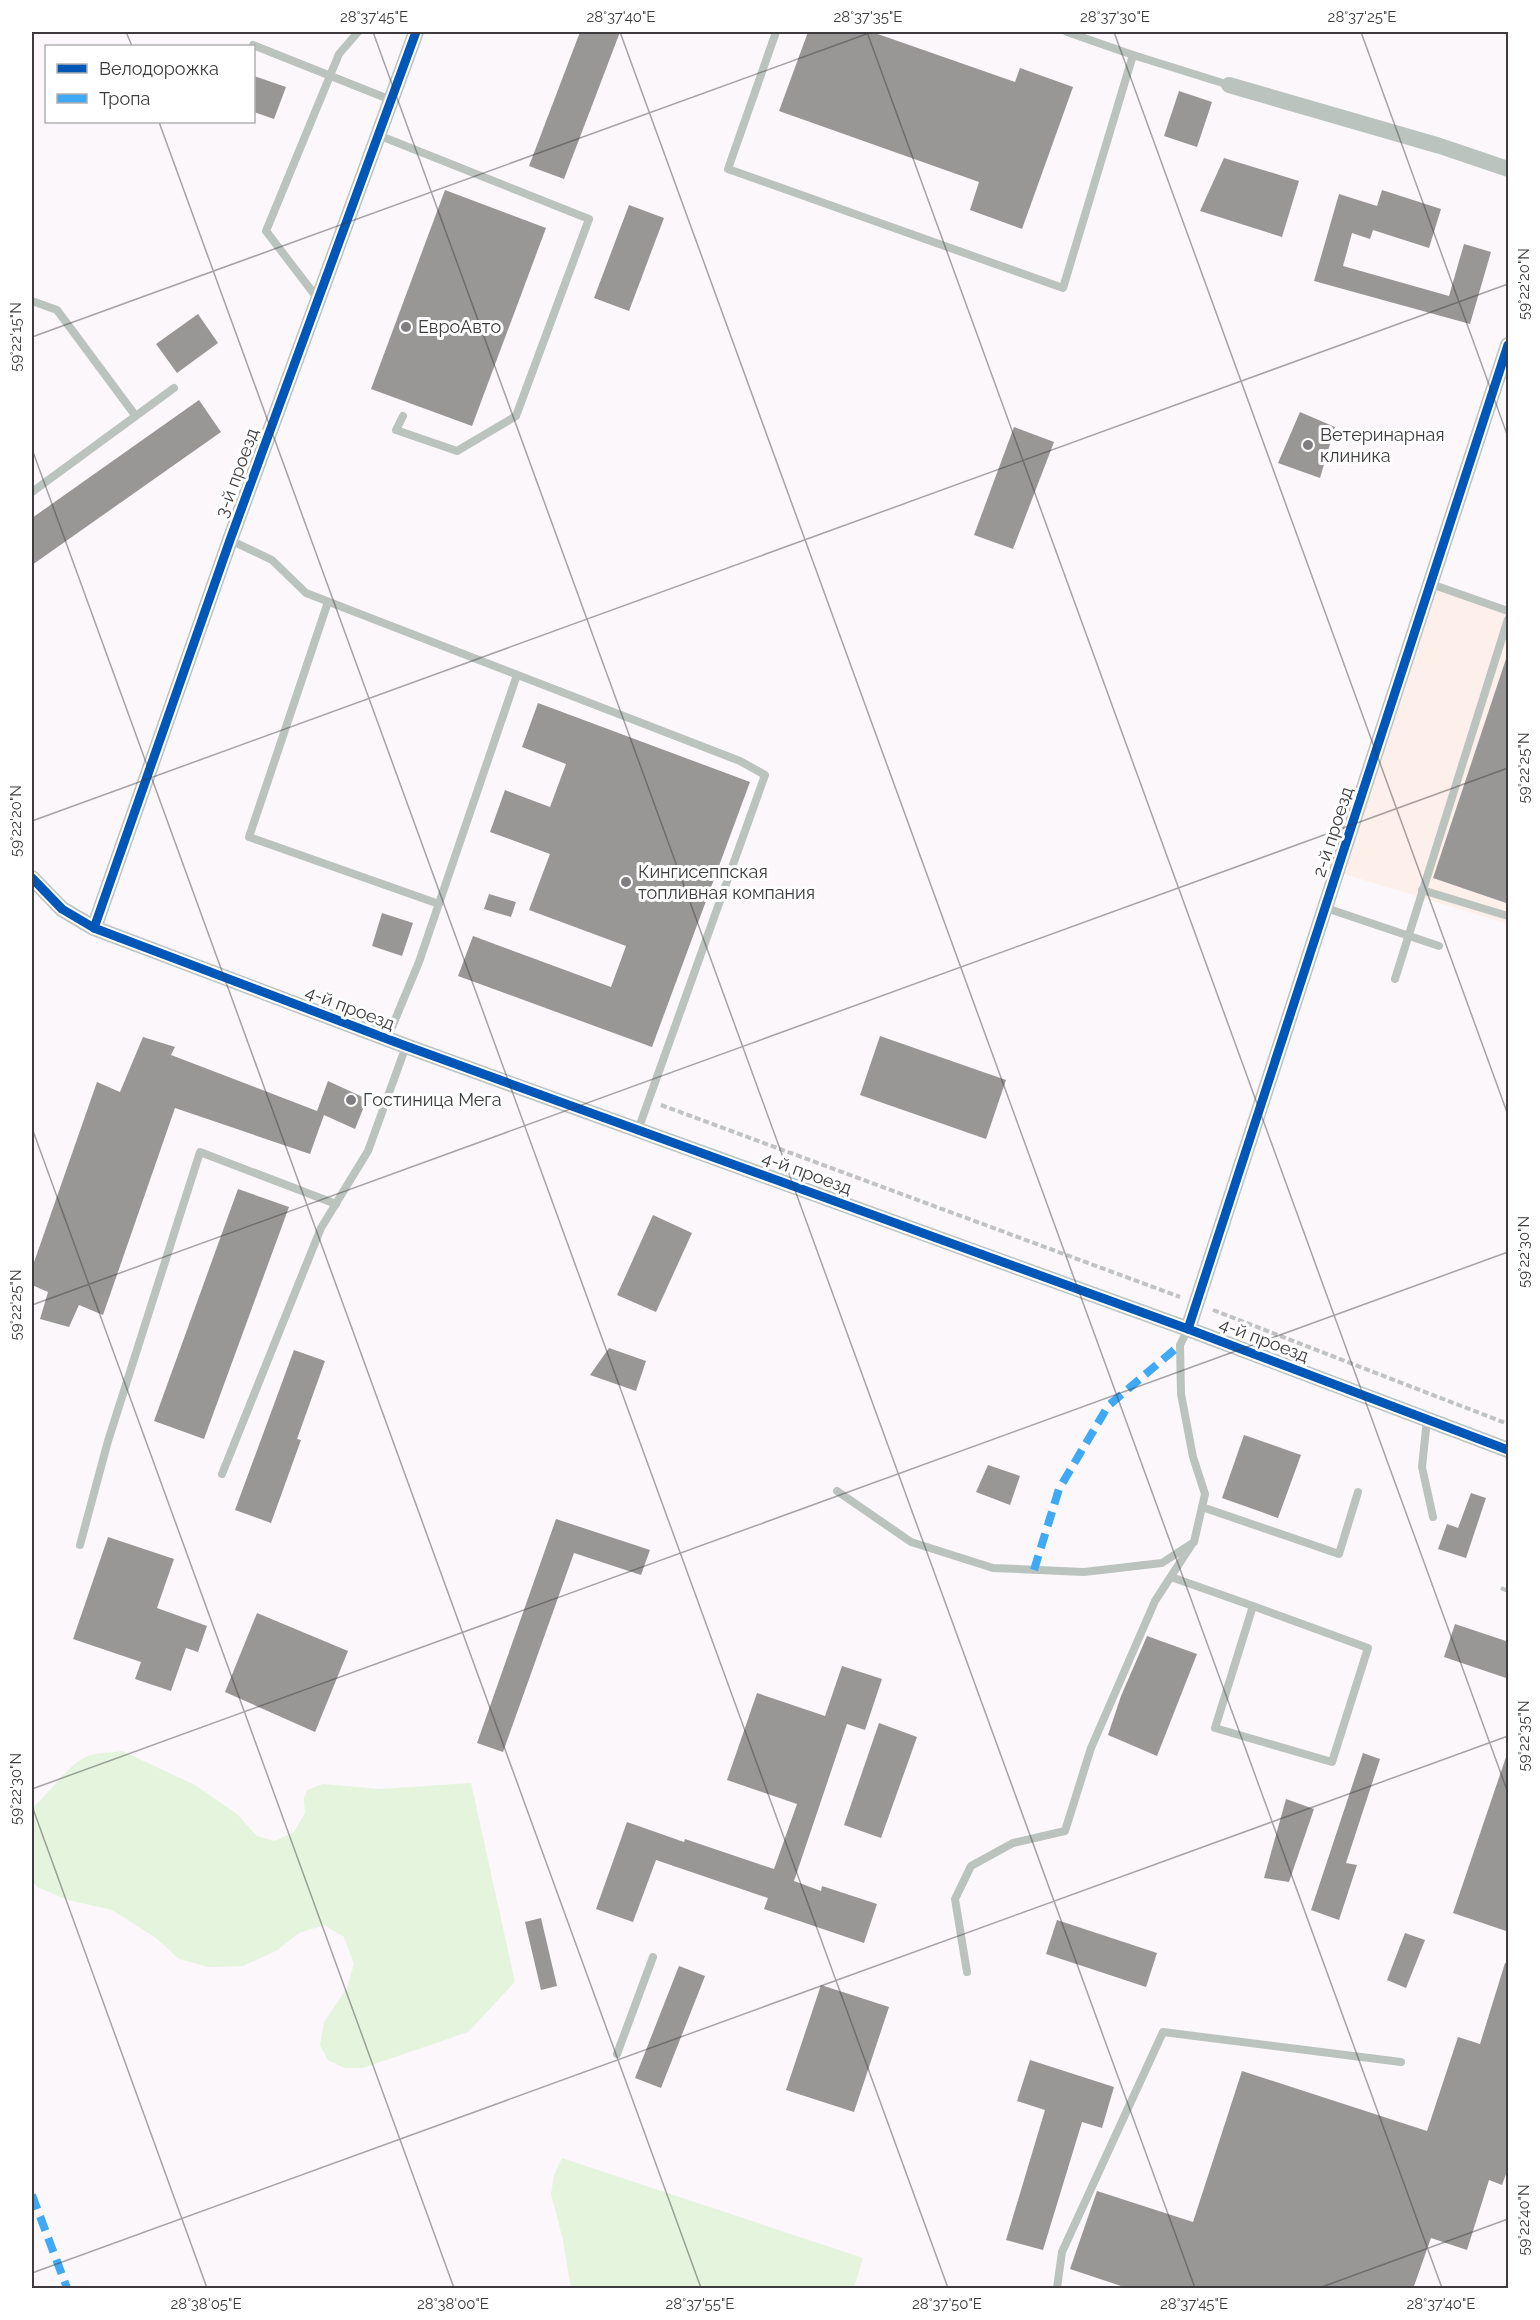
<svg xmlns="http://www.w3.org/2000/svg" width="1540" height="2320" font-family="Raleway,sans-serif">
<rect width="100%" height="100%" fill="#fbf7fb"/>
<!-- commercial -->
<path fill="#fdefe9" d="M1431,584L1508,612V924L1338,872Z"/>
<!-- green -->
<g fill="#e4f4dd">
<path d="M122,1751L195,1785L237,1814L257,1836L275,1841L294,1832L305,1813L304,1799L307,1790L323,1784L380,1789L471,1783L515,1982L468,2032L363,2068H344L328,2060L320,2045L324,2022L347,1988L354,1964L344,1937L324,1925L299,1933L276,1951L243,1966L209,1967L179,1959L156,1938L112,1910L68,1900L37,1887L32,1880V1808C51,1793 65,1766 88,1756C98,1752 112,1753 122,1751Z"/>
<path d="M562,2158L863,2258L854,2288H571L563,2240L551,2194L554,2175Z"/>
</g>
<!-- building -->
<g fill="#999696">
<path d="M580,32H620L564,179L529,166Z"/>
<path d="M808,32H872L1015,82L1020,68L1073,87L1022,229L970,210L979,182L779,111Z"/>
<path d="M254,76L286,87L274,119L254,112Z"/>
<path d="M1179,91L1212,102L1197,147L1164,136Z"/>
<path d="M1224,158L1299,181L1282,237L1200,211Z"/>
<path d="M445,190L546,228L472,426L371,389Z"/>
<path d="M1382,190L1441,209L1429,248L1373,230L1370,239L1352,233L1343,266L1449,296L1464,244L1491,252L1470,324L1314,281L1339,194L1377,206Z"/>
<path d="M629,205L664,218L629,311L594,298Z"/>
<path d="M198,314L218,343L177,373L156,344Z"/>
<path d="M199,400L221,432L32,565V518Z"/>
<path d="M1300,412L1335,427L1320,478L1278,463Z"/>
<path d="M1014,427L1054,442L1013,549L974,535Z"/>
<path d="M1506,659H1509V904L1433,878Z"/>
<path d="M538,703L750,782L652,1047L458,976L473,936L611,987L626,946L529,910L550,854L490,832L505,790L550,807L566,764L522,747Z"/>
<path d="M489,894L516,902L511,917L484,909Z"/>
<path d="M382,913L413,923L402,956L372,946Z"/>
<path d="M880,1036L1006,1080L986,1139L860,1095Z"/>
<path d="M143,1037L175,1047L171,1055L317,1111L328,1081L367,1099L355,1129L324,1115L310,1154L175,1108L103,1315L79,1305L69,1327L40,1319L48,1292L32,1285V1268L97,1082L120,1092Z"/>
<path d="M238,1189L289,1207L204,1439L154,1421Z"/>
<path d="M653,1215L692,1233L656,1312L617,1295Z"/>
<path d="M609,1348L646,1361L636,1391L590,1375Z"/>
<path d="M294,1350L325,1361L297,1439L301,1440L271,1523L235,1510Z"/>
<path d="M1244,1435L1301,1455L1278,1518L1222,1498Z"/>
<path d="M988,1465L1020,1476L1010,1505L976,1492Z"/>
<path d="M1471,1493L1486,1498L1466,1558L1438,1549L1447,1524L1458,1528Z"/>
<path d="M556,1519L650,1550L641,1575L574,1553L503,1752L477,1743Z"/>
<path d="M108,1537L174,1559L157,1608L207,1626L198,1652L186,1648L171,1691L135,1679L141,1662L73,1639Z"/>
<path d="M257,1613L348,1651L315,1732L225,1692Z"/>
<path d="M1455,1624L1509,1642V1679L1444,1657Z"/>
<path d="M1147,1636L1197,1654L1157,1756L1108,1735L1121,1696Z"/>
<path d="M842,1666L882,1679L865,1730L847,1724L794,1881L821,1891L822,1886L877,1904L864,1943L764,1909L768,1898L656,1860L633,1922L596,1909L627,1822L684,1842L685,1839L774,1869L797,1804L727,1780L757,1693L825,1716Z"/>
<path d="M879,1723L917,1737L881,1838L844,1825Z"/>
<path d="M1363,1753L1380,1759L1346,1863L1357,1865L1339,1920L1311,1910Z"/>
<path d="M1506,1757L1509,1758V1932L1453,1913Z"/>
<path d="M1286,1799L1314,1809L1289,1882L1264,1878Z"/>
<path d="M541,1918L557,1986L541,1990L525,1922Z"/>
<path d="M1057,1920L1157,1953L1146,1987L1046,1954Z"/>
<path d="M1405,1933L1425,1940L1406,1988L1387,1980Z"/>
<path d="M1505,1963L1509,1964V2166L1502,2185L1489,2180L1467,2250L1431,2238L1413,2289H1130L1070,2269L1097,2191L1193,2222L1242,2071L1427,2131L1458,2037L1480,2044Z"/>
<path d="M679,1966L705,1976L661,2088L635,2078Z"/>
<path d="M821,1985L889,2007L854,2112L786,2090Z"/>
<path d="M1030,2060L1114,2087L1102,2128L1082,2122L1043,2250L1006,2240L1045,2110L1017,2101Z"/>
</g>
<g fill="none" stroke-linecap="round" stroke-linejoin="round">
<!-- path -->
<g stroke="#c0c3c1" stroke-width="4" stroke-dasharray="6 3" stroke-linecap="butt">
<path d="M661,1105L1180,1297"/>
<path d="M1213,1310L1508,1424"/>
<path d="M1501,1588L1508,1591"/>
</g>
<!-- service -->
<g stroke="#bbc3be" stroke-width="8">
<path d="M776,32L728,169L1063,288L1133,55"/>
<path d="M1067,32L1133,55L1229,85"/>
<path d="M253,45L391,100"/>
<path d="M378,135L589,219L516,416L457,451L396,430L403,416"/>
<path d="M318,299L266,231L339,54L358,32"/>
<path d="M32,301L57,310L135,415"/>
<path d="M32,492L174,388"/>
<path d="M230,540L272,560L306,593L740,761L765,775L638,1130"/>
<path d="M1431,584L1508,611"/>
<path d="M328,602L249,837L439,904"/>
<path d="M1422,890L1508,916"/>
<path d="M1326,908L1439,946"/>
<path d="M1395,979L1508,619"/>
<path d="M387,1039L419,962L517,675"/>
<path d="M1427,1419L1422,1467L1433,1517"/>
<path d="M222,1474L321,1228L368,1151L406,1046"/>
<path d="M837,1491L911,1542L993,1568L1084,1572L1162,1563L1194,1542L1205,1494L1193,1457L1181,1394L1180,1345L1188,1329"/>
<path d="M1202,1507L1339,1554L1358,1492"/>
<path d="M80,1545L108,1441L200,1152L336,1204"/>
<path d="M1171,1577L1253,1606L1215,1728L1332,1762L1368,1648L1253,1606"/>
<path d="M967,1972L955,1899L971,1866L1013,1843L1065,1831L1091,1748L1155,1601L1192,1544"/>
<path d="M617,2054L653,1957"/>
<path d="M1057,2288L1062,2252L1163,2032L1401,2062"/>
</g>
<!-- minor -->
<g stroke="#bbc3be" stroke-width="16">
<path d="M1229,85L1440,146L1508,169"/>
<path d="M32,878L62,909L94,928L406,1046L1188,1329L1508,1450"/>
<path d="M94,928L230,540L416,32"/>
<path d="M1188,1329L1508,345"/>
</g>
<!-- quiet -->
<g stroke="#3fa9f5" stroke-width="8" stroke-dasharray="15 8" stroke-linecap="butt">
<path d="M1034,1570L1059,1489L1108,1406L1180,1345"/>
<path d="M32,2195L67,2288"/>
</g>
<defs>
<g id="cycleway">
<path d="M32,878L62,909L94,928L406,1046L1188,1329L1508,1450"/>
<path d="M94,928L230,540L416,32"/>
<path d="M1188,1329L1508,345"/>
</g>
</defs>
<!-- cycleway casing -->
<use href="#cycleway" stroke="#fff" stroke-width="13"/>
<!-- cycleway -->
<use href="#cycleway" stroke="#0057b8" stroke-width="9"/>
</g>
<!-- ticks -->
<path fill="none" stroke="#3d3b3e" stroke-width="1.5" stroke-opacity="0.45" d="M126,32L132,46M373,32L1195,2288M620,32L1442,2288M867,32L1508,1793M1114,32L1508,1115M1361,32L1508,437M159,122L948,2288M32,337L872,32M32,449L701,2288M32,821L1508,284M32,1128L454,2288M32,1305L1508,768M32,1789L1508,1252M32,1806L207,2288M32,2273L1508,1736M1319,2288L1508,2219"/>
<!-- markers -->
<g fill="#807d80" stroke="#fff" stroke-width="2">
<circle cx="406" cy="327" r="6"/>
<circle cx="1308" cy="445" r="6"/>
<circle cx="626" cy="882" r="6"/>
<circle cx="351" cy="1100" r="6"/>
</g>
<g text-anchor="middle" stroke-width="6" stroke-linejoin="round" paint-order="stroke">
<!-- poi labels -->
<g font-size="18" fill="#3d3b3e" stroke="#fff" text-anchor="start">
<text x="418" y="333">ЕвроАвто</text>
<text x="1320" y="441">Ветеринарная<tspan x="1320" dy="21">клиника</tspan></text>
<text x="638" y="878">Кингисеппская<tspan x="638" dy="21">топливная компания</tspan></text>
<text x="363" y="1106">Гостиница Мега</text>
</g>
<!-- street labels -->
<g font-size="18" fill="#3d3b3e" stroke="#fff">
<text transform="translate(237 473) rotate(-70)" y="6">3-й проезд</text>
<text transform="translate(1333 832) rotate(-72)" y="6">2-й проезд</text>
<text transform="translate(350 1008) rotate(21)" y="6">4-й проезд</text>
<text transform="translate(807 1173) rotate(20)" y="6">4-й проезд</text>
<text transform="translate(1264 1340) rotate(21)" y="6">4-й проезд</text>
</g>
</g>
<!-- border -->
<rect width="1540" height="2320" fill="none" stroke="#ffffff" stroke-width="66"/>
<!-- legend -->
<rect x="45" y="45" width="210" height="78" fill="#ffffff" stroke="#b1b1b2" stroke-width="1.5"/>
<rect x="57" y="64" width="30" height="9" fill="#0057b8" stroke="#b1b1b2" stroke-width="1.5"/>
<text x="99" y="75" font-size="18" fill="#3d3b3e">Велодорожка</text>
<rect x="57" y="94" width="30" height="9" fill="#3fa9f5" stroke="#b1b1b2" stroke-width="1.5"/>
<text x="99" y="105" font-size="18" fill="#3d3b3e">Тропа</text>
<rect x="33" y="33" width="1474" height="2254" fill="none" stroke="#3d3b3e" stroke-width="2"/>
<g font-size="15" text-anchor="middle" fill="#3d3b3e">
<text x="374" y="22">28°37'45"E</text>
<text x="621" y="22">28°37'40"E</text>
<text x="868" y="22">28°37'35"E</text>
<text x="1115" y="22">28°37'30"E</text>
<text x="1362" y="22">28°37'25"E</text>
<text transform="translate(1524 284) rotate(-90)" y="5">59°22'20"N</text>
<text transform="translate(16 337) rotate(-90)" y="5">59°22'15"N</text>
<text transform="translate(1524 768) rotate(-90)" y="5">59°22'25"N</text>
<text transform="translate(16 821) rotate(-90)" y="5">59°22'20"N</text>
<text transform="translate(1524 1252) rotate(-90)" y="5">59°22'30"N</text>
<text transform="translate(16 1305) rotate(-90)" y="5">59°22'25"N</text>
<text transform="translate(1524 1736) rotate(-90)" y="5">59°22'35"N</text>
<text transform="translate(16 1789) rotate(-90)" y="5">59°22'30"N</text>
<text transform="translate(1524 2220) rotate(-90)" y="5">59°22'40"N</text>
<text x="206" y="2309">28°38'05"E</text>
<text x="453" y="2309">28°38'00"E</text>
<text x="700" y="2309">28°37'55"E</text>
<text x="947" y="2309">28°37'50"E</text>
<text x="1194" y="2309">28°37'45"E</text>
<text x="1441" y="2309">28°37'40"E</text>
</g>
</svg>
